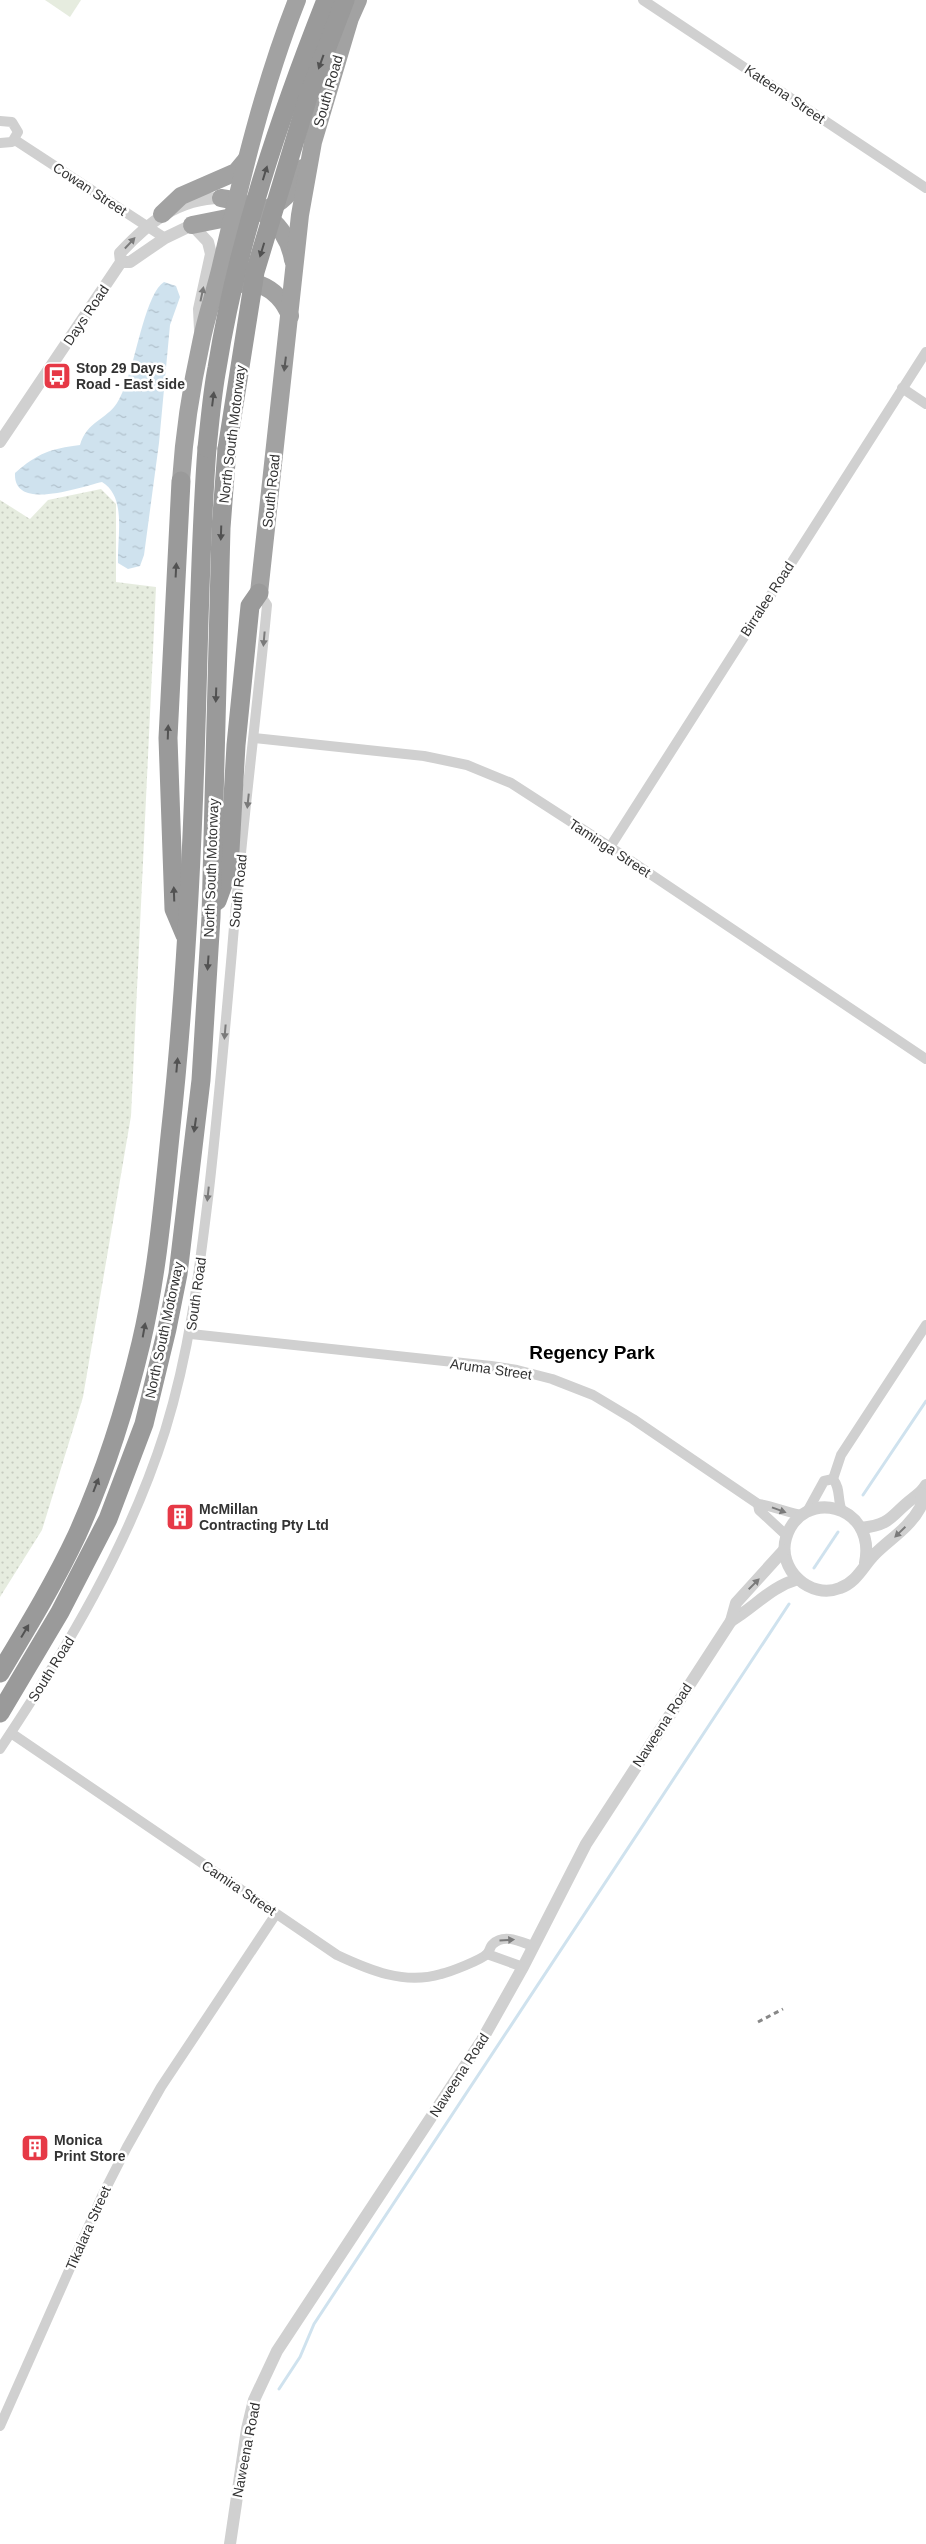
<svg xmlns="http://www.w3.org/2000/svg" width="926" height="2544" font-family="Helvetica,sans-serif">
<defs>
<pattern id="grass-dots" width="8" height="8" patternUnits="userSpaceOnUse" patternTransform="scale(1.25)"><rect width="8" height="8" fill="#e6ecdf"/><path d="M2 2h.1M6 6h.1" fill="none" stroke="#c6cbc0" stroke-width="1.8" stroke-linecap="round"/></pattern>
<pattern id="water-ripples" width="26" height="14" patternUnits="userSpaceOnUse" patternTransform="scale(1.25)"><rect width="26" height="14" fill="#cfe2ee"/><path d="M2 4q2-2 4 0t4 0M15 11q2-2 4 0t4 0" fill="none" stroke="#b2c2cd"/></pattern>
</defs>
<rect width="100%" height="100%" fill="#fff"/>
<!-- grass -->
<path fill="url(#grass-dots)" d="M101,489L116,504V582L156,587L131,1116L83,1397L42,1530L0,1597V500L30,519L48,500Z"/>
<!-- park -->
<path fill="#e6ecdf" d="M45,0H81L70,17Z"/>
<!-- water -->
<path fill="url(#water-ripples)" d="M164,282L176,286L180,297L170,325L159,443L144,555L140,566L128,569L118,563C117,537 127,497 102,482C80,487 13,512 15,473C38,453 50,449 80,445C87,421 106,420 117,403C122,395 126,383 129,374C136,355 147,292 164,282Z"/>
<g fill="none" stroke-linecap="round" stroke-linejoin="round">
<!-- stream -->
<g stroke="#cfe2ee" stroke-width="3">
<path d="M863,1495L926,1401"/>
<path d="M814,1568L838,1532"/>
<path d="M279,2389L300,2357L314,2324L789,1604"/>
</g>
<!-- minor -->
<g stroke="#d0d0d0" stroke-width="10">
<path d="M643,0L926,188"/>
<path d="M0,121L12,122L18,132L12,142L0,143"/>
<path d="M15,140L165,238"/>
<path d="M902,388L926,404"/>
<path d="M254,738L424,756L467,765L511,783L610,847L926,1059"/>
<path d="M610,847L926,352"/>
<path d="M191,1334L491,1366L517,1370L552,1379L593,1395L633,1419L758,1504C763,1503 792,1514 802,1515"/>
<path d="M833,1479L841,1455L926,1325"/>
<path d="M833,1479C841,1489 837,1499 842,1511"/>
<path d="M758,1504L759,1510L786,1535"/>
<path d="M807,1512L824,1481L833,1479"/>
<path d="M11,1733L337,1955C369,1970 404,1985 441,1974C450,1972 481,1960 487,1954C490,1951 490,1946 493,1944C504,1933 521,1942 533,1946"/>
<path d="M0,1749C66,1650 129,1545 165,1431C190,1350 199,1273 209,1190C218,1110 225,1031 232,951C241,836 256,721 267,605L259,593"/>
<path d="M487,1954L523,1967"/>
<path d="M0,2426L102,2196L127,2147L161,2087L276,1914"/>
</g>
<!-- tertiary -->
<g stroke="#d0d0d0" stroke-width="12">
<path d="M121,262H130L165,238L192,225L208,242L211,254L199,309L200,330"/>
<path d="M0,442L121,262L120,253C148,223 178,198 221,198"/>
<path d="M861,1528C892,1525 891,1515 912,1499C918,1494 922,1492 926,1485"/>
<path d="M865,1563C877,1503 801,1487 786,1538C777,1569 810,1600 840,1588C857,1582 863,1566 875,1554C890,1539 909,1528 920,1508C922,1504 921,1498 921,1493"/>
<path d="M731,1621C755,1607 770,1587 798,1579"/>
<path d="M230,2544L247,2429L254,2400L277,2351L482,2040L523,1967L586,1844L731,1621L736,1603L784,1550"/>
</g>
<!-- trunk -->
<g stroke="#a2a2a2" stroke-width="18">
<path d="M221,198C256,203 287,223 293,260"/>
<path d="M269,208C288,199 295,186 303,168"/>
<path d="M162,214L181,196L236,172L246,160"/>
<path d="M192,225L242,215"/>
<path d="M222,295C247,270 279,287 290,316"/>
<path d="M181,481C184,436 191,388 201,343C206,317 215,292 221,266C242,176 263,86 297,0"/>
<path d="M259,593L300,215L313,142L350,18L358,0"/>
</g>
<!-- motorway -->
<g stroke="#9a9a9a" stroke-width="19">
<path d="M181,481L168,738L174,909L185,935"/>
<path d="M217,901L229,868L236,745L250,606L259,593"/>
<path d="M0,1673C27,1628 55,1582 77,1535C104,1475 126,1406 141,1343C157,1275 163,1205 170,1136C185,1000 192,863 196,726C199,633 200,540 207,448"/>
<path d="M0,1713L60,1612L108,1519L144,1424L167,1329L178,1274L201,1080L211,917L221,528L227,449"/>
</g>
<!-- rail -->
<path stroke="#888" stroke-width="3" stroke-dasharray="5 4" stroke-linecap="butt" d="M758,2022L783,2009"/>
<!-- motorway-bridge -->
<g stroke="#9a9a9a" stroke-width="19">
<path d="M207,448C210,421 212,394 217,368C237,242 279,119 326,0"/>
<path d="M227,449L255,272L308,97L345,0"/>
</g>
</g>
<!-- one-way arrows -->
<defs><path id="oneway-solid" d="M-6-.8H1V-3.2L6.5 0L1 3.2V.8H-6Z" transform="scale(1.25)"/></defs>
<g fill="#525252">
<use href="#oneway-solid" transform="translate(321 62) rotate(110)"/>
<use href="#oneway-solid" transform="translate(265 173) rotate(-73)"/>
<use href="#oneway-solid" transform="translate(262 250) rotate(107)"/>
<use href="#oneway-solid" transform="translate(213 399) rotate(-83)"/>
<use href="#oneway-solid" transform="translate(221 533) rotate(92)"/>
<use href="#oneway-solid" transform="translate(176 570) rotate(-87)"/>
<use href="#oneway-solid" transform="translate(216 695) rotate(92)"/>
<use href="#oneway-solid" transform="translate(168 732) rotate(-88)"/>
<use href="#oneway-solid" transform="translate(174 894) rotate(-92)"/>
<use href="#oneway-solid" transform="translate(208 963) rotate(94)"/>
<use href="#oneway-solid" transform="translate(177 1065) rotate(-85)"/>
<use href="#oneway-solid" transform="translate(195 1125) rotate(98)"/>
<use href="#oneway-solid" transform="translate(144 1330) rotate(-80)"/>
<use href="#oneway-solid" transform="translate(96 1485) rotate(-69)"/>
<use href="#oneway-solid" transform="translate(25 1631) rotate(-59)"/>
</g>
<g fill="#7a7a7a">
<use href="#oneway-solid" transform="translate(130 243) rotate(-47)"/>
<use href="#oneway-solid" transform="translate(202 294) rotate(-78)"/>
<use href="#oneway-solid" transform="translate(264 639) rotate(95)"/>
<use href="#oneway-solid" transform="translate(248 801) rotate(96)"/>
<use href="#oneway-solid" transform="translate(225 1032) rotate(95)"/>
<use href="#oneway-solid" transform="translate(208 1194) rotate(96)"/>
<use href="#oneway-solid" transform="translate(779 1510) rotate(20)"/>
<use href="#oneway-solid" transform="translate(900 1532) rotate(136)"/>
<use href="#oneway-solid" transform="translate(754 1584) rotate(-45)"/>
<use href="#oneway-solid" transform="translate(507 1940) rotate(-3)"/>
</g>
<use fill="#5a5a5a" href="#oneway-solid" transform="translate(285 364) rotate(97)"/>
<!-- icons -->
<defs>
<symbol id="bus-square" viewBox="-11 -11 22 22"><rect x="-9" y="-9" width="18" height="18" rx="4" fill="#e63946" stroke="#fff"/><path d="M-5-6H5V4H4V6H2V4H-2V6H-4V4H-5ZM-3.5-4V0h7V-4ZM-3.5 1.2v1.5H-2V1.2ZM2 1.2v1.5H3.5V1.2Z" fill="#fff"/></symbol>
<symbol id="building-square" viewBox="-11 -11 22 22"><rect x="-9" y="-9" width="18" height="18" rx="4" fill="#e63946" stroke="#fff"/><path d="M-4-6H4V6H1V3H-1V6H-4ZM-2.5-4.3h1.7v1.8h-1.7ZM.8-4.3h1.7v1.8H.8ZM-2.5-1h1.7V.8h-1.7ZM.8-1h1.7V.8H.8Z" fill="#fff"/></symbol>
</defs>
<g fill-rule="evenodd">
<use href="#bus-square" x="41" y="360" width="32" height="32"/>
<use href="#building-square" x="164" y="1501" width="32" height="32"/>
<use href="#building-square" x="19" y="2132" width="32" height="32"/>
</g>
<g text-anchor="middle" stroke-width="5" stroke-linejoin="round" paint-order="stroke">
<!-- street labels -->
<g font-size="14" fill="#333" stroke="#fff">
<text transform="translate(328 91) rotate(-74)" y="5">South Road</text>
<text transform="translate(785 94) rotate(34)" y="5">Kateena Street</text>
<text transform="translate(90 189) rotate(33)" y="5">Cowan Street</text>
<text transform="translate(86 315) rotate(-56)" y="5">Days Road</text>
<text transform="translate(232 434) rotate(-83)" y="5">North South Motorway</text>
<text transform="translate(271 491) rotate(-84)" y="5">South Road</text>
<text transform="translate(767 599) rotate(-57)" y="5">Birralee Road</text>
<text transform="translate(610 848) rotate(33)" y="5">Taminga Street</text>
<text transform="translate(211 868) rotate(-88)" y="5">North South Motorway</text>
<text transform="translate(238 891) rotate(-84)" y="5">South Road</text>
<text transform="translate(196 1294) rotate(-82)" y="5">South Road</text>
<text transform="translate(164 1330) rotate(-78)" y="5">North South Motorway</text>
<text transform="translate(491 1369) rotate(8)" y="5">Aruma Street</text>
<text transform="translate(51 1669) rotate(-58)" y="5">South Road</text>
<text transform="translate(662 1725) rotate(-57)" y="5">Naweena Road</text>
<text transform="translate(239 1888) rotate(34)" y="5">Camira Street</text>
<text transform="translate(459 2075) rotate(-57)" y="5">Naweena Road</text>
<text transform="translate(88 2228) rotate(-66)" y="5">Tikalara Street</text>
<text transform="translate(246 2450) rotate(-79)" y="5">Naweena Road</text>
</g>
<!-- poi labels -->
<g font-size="14" font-weight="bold" fill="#333" stroke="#fff" text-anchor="start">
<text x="76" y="373">Stop 29 Days<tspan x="76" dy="16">Road - East side</tspan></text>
<text x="199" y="1514">McMillan<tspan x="199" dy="16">Contracting Pty Ltd</tspan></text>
<text x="54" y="2145">Monica<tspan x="54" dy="16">Print Store</tspan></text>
</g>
<!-- district labels -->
<g font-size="19" font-weight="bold" fill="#000" stroke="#fff">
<text x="592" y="1359">Regency Park</text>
</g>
</g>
</svg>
